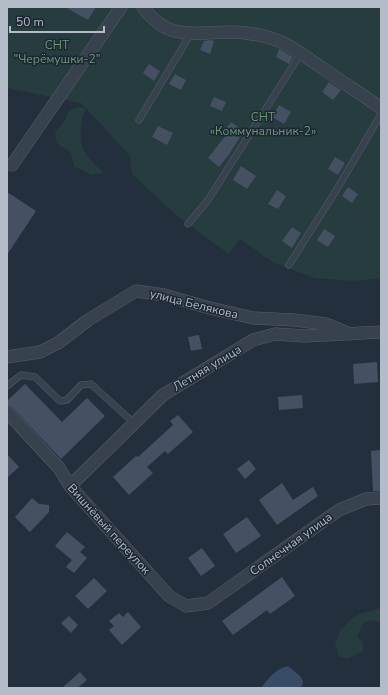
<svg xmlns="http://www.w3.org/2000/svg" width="388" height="695" font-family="'Nunito Sans',sans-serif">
<rect width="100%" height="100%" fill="#242f3e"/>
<!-- green -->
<g fill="#263c3f">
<path d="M7,7H381V278L353,281L315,278L274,263L240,239L229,254L177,216L132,174L130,156L86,108C80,119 79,138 83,149C87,158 97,166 104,173L91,175L74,166L71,153L57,143L55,133L63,123L69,111L77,107L85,108L81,103L7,88Z"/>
<path d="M381,608V622L369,620L363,624L357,636L363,643V651L347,659L339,656L335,643L341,630L350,620L359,614Z"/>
</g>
<!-- water -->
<path fill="#394c67" d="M288,666L301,677L303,682L302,686L300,688H261C269,678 275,669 288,666Z"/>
<!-- building -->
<g fill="#455162">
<path d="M65,7H96L88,20Z"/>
<path d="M211,40L214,41L210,54L200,50L204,41Z"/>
<path d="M279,49L293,57L289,64L276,57Z"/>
<path d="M149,64L160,71L154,81L143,73Z"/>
<path d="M175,74L186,80L181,90L169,84Z"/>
<path d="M329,82L341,90L333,100L322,92Z"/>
<path d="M214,97L226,102L222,111L210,106Z"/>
<path d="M279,105L291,112L284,124L272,117Z"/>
<path d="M231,122L244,131L228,156L219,167L208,158L226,135L223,133Z"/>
<path d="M158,126L173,133L167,145L152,137Z"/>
<path d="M335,157L345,163L338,175L328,169Z"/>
<path d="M241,166L256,176L247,189L233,180Z"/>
<path d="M348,187L358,194L352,203L342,196Z"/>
<path d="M277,190L286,196L278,209L268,204Z"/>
<path d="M7,192L36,211L7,255Z"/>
<path d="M292,227L301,233L292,248L282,241Z"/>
<path d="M324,229L335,236L328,247L317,240Z"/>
<path d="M199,335L202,349L191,351L188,337Z"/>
<path d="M377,362L378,382L354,384L353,364Z"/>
<path d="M25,384L62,422L87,398L105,416L61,459L12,407L7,405V401Z"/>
<path d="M302,395L303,408L279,410L278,397Z"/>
<path d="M178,415L193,432L168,454L165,451L147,467L153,473L129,495L113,477L136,456L138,457L173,425L170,421Z"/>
<path d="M381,450V491H373L371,451Z"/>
<path d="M7,454L19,467L7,478Z"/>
<path d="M249,460L256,469L245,479L237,469Z"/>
<path d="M282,483L293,500L313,487L318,496L277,525L259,500Z"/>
<path d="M32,498L39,504L49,505V512L30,532L15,517Z"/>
<path d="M247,517L261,536L236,553L223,534Z"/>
<path d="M67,532L85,547L80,552L87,558L74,573L66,567L72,560L55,546Z"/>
<path d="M202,548L215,566L201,576L188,558Z"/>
<path d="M282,577L295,596L270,614L267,610L233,635L222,621Z"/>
<path d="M94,578L107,591L88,609L75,596Z"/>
<path d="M128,612L141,627L122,645L109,630L114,626L109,621L119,613L123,617Z"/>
<path d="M69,616L78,625L71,633L61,623Z"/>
<path d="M80,672L87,680L77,688H62Z"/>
</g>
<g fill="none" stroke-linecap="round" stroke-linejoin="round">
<defs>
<g id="lane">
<path d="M139,120L190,35"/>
<path d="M188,224L208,200L301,53"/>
<path d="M289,265L337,189L381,114"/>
<path d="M7,386L21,375L35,377L60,401L67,400L81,385L91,384L134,423"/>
</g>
<g id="street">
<path d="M143,7C168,42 195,32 231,32C242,32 260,35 271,38C290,44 304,56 321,67C341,81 361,94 381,108"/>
<path d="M12,165L121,7"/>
<path d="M7,357L40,352L58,343L88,320L136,291L164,295L206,307L253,318L294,320L326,324L350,334"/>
<path d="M7,412L59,468L70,486L169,596L186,606L208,603L339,510L366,499L381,498"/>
<path d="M70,486L163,395L253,340L275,334L305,336L381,332"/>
</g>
</defs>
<!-- lane casing -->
<use href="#lane" stroke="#565f6c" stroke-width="7"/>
<!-- street casing -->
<use href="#street" stroke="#565f6c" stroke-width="13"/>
<!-- lane -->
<use href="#lane" stroke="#38414e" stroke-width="6"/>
<!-- street -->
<use href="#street" stroke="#38414e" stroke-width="12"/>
</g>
<g text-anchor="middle" stroke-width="3" stroke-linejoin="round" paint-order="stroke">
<!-- park labels -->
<g font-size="12" fill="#6b9a76" stroke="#1d2633">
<text x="57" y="49">СНТ<tspan x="57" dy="14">"Черёмушки-2"</tspan></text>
<text x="263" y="121">СНТ<tspan x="263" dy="14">«Коммунальник-2»</tspan></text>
</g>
<!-- street labels -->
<g font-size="12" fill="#b4bcc9" stroke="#1d2633">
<text transform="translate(194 304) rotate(14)" y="4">улица Белякова</text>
<text transform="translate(207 368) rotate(-31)" y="4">Летняя улица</text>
<text transform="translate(109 529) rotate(48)" y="4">Вишнёвый переулок</text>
<text transform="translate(291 544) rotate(-36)" y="4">Солнечная улица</text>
</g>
</g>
<!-- border -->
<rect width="388" height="695" fill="none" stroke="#b4bcc9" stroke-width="16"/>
<!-- scale -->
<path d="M10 26v6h94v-6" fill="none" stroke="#b4bcc9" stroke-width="2"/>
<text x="16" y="26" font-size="12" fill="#b4bcc9" stroke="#1d2633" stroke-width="3" paint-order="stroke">50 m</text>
</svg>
